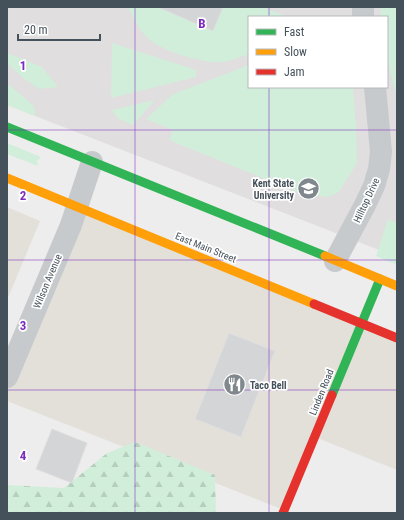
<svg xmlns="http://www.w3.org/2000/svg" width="404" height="520" font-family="'Roboto Condensed',sans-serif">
<defs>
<pattern id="forest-firs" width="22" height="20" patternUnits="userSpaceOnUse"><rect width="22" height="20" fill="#d1eeda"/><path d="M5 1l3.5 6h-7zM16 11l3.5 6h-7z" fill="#b5cebd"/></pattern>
</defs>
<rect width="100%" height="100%" fill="#eeeded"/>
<!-- commercial -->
<g fill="#e3e0da">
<path d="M7,207L40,221L7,300Z"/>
<path d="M77,207L397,338V470L315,437L284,510L7,401V377Z"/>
</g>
<!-- education -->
<path fill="#e0dedf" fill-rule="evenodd" d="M7,7H397V257L7,105ZM249,17H387V87H249Z"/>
<!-- green -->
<g fill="#d1eeda">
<path d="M128,7H156L213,30L223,7H262L288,17H249V54C240,57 231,61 222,62C204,64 161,51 148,38C138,30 134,18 128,7Z"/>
<path d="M381,7H397V98L387,59V17H380Z"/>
<path d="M112,43L196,70V77L111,98Z"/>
<path d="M7,53L42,67L58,87L39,89L22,77L7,63Z"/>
<path d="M249,65V87H353L356,127L357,163L339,192L328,197L302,194L169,140L173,130L146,119L173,94Z"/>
<path d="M7,83L34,106L35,116L7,105Z"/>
<path d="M155,100L133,125L117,118L112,110Z"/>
<path d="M7,143L41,157L37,161L38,166L7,154Z"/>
<path d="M388,219L397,224V265L376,256Z"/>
</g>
<!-- forest -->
<path fill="url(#forest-firs)" d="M135,442L215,475L216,513H7V485L64,488L107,453Z"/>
<!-- building -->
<g fill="#d4d5d6" stroke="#dfdfe0">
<path d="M158,7H223L213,31Z"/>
<path d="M229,333L275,351L241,437L195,419Z"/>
<path d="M52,429L87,443L72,483L36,469Z"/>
</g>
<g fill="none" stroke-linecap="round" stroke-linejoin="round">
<!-- street -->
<g stroke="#c7cacc" stroke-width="22">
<path d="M363,17V7"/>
<path d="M335,261L365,205L374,186L379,169L381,152L375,87"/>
<path d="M7,377L71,225L92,162"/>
</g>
<!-- fast -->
<g stroke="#30b455" stroke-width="9">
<path d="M7,127L325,256"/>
<path d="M332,395L380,279"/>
</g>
<!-- slow -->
<g stroke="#ff9f0a" stroke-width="9">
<path d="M7,178L314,304"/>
<path d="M325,256L397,286"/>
</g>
<!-- jam -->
<g stroke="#e5322d" stroke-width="9">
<path d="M314,304L397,338"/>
<path d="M283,513L332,395"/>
</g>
</g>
<!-- grid -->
<path fill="none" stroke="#7b2cbf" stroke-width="1" stroke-opacity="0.55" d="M135,7V513M269,7V17M269,87V513M7,130H397M7,260H397M7,390H397"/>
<!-- icons -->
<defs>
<symbol id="university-disc" viewBox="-11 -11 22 22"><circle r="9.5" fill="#80888d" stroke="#fff"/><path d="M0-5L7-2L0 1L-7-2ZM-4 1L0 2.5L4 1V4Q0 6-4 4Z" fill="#fff"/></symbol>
<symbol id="restaurant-disc" viewBox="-11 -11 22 22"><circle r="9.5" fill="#80888d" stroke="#fff"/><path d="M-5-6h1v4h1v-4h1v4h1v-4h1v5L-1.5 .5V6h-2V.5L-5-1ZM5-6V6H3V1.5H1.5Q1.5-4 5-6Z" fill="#fff"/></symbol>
</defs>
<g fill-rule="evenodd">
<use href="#university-disc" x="296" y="176" width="25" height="25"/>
<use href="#restaurant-disc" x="222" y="372" width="25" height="25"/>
</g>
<g text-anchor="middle" stroke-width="3.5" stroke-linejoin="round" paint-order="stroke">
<!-- poi labels -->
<g font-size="10" font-weight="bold" fill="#45515a" stroke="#fff" text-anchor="end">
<text x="294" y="187">Kent State<tspan x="294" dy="12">University</tspan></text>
<text x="250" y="389" text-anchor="start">Taco Bell</text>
</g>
<!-- street labels -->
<g font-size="10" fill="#45515a" stroke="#fff">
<text transform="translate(366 200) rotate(-65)" y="4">Hilltop Drive</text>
<text transform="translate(206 247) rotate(22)" y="4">East Main Street</text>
<text transform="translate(47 281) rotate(-67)" y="4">Wilson Avenue</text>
<text transform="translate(321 392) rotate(-68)" y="4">Linden Road</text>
</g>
</g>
<g font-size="13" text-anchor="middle" font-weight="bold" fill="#7b2cbf" stroke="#fff" stroke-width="3.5" stroke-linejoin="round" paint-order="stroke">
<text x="202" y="28">B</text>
<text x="23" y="70">1</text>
<text x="23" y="200">2</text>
<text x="23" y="330">3</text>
<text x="23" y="460">4</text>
</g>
<!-- border -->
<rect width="404" height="520" fill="none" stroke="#45515a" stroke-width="16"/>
<!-- legend -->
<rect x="248" y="16" width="140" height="72" fill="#ffffff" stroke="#b5b9bd"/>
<rect x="256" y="29" width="20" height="6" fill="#30b455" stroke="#b5b9bd"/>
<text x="284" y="36" font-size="12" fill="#45515a">Fast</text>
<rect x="256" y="49" width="20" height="6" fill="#ff9f0a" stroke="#b5b9bd"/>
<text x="284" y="56" font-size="12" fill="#45515a">Slow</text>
<rect x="256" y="69" width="20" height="6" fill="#e5322d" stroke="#b5b9bd"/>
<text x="284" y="76" font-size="12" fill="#45515a">Jam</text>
<!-- scale -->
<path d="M18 34v6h82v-6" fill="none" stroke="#45515a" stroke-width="2"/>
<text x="24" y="34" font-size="12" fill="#45515a" stroke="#ffffff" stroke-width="3" paint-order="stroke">20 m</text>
</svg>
